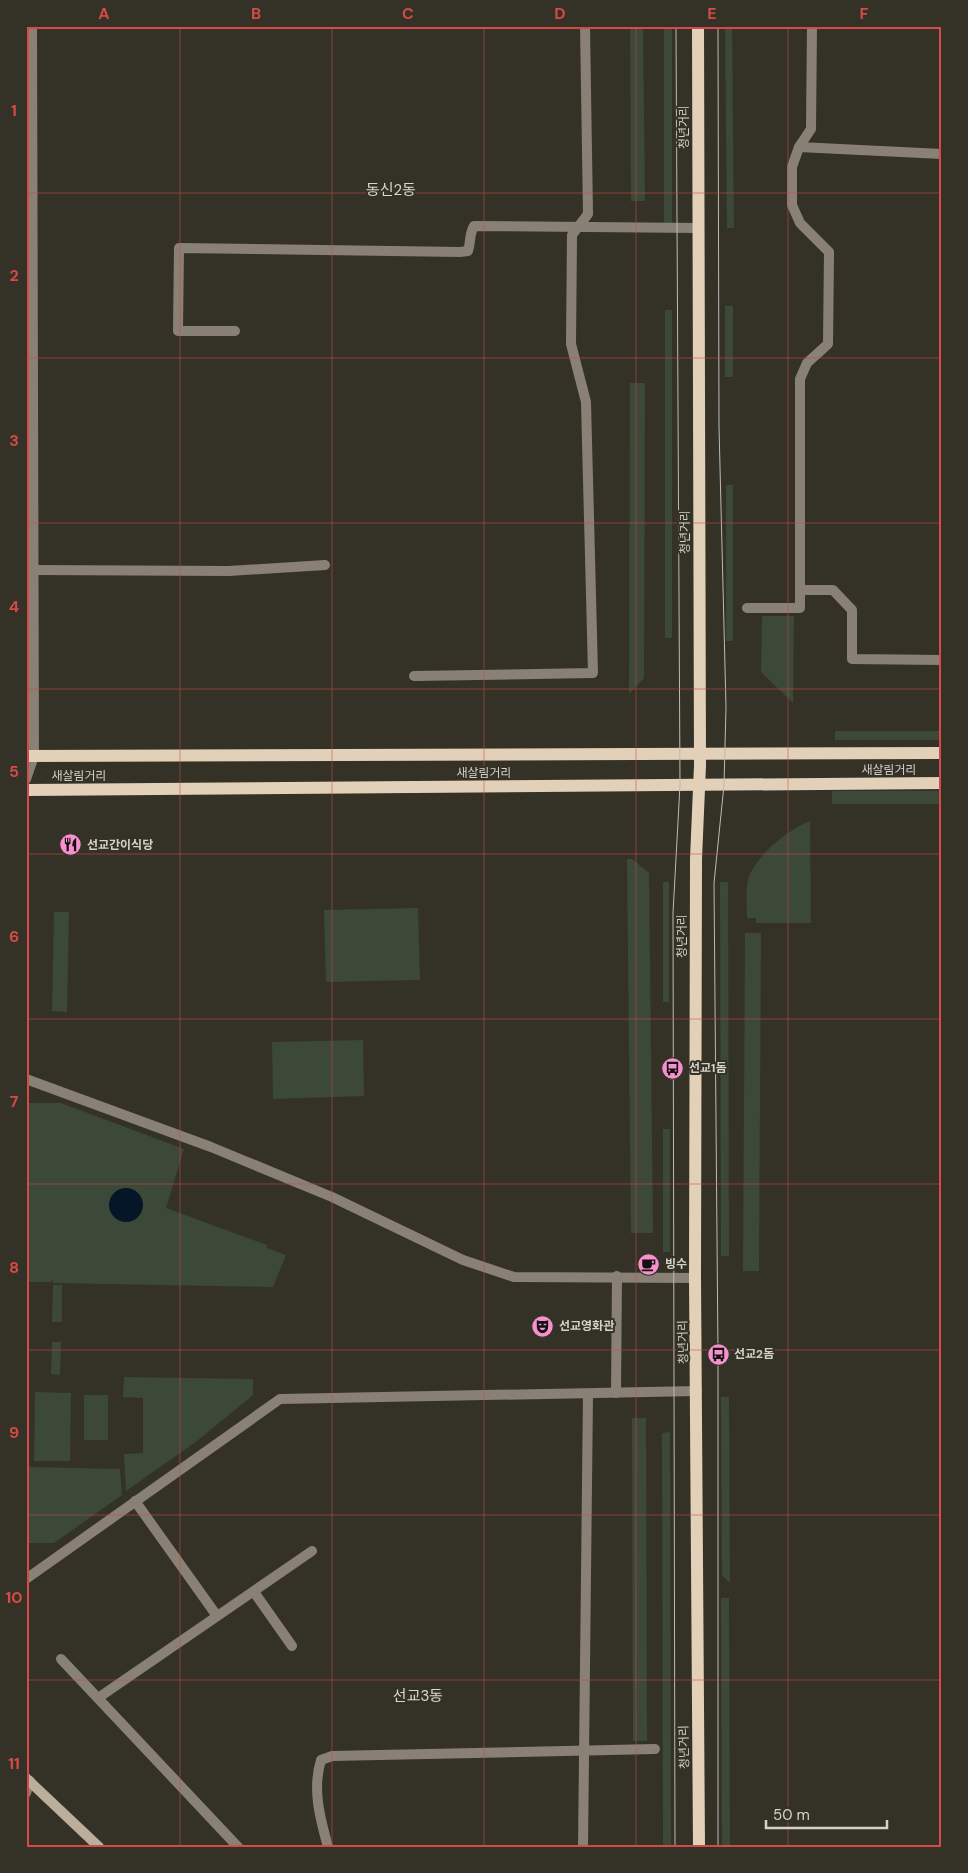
<svg xmlns="http://www.w3.org/2000/svg" width="968" height="1873" font-family="'DM Sans','Noto Sans KR',sans-serif">
<rect width="100%" height="100%" fill="#343226"/>
<!-- green -->
<g fill="#3c4838">
<path d="M630,26H643L645,201H631Z"/>
<rect x="664" y="26" width="8" height="200"/>
<path d="M725,26H732L734,228H727Z"/>
<rect x="725" y="306" width="8" height="71"/>
<rect x="665" y="310" width="7" height="328"/>
<path d="M630,383H645L644,678L629,694Z"/>
<rect x="726" y="485" width="7" height="156"/>
<path d="M762,616H794L793,703L761,672Z"/>
<rect x="835" y="731" width="107" height="9"/>
<rect x="832" y="791" width="110" height="13"/>
<path d="M810,821L811,923H756V918H747C747,904 744,885 751,872C762,851 788,830 810,821Z"/>
<path d="M627,859H632L649,873L653,1233H631Z"/>
<rect x="663" y="882" width="6" height="120"/>
<path d="M720,882H728L729,1256H721Z"/>
<path d="M418,908L420,980L326,982L324,910Z"/>
<path d="M54,912H69L67,1012L52,1011Z"/>
<path d="M745,933H761L759,1271H743Z"/>
<path d="M363,1040L364,1096L273,1099L272,1042Z"/>
<path d="M26,1103H61L184,1149L166,1208L267,1245V1248L286,1255L273,1287L53,1283V1279L51,1282H26Z"/>
<rect x="663" y="1129" width="7" height="123"/>
<path d="M53,1285H62V1322H52Z"/>
<path d="M52,1342H61L60,1375L51,1374Z"/>
<path d="M124,1377L253,1379V1395L197,1441L126,1491L124,1454L143,1453V1398L123,1397Z"/>
<path d="M26,1379H28L29,1467L120,1469L122,1495L54,1543H26Z"/>
<path d="M35,1392L71,1393L70,1461H34Z"/>
<rect x="84" y="1395" width="24" height="45"/>
<path d="M721,1397H729L730,1583L722,1575Z"/>
<path d="M632,1418H646L647,1741H633Z"/>
<path d="M670,1432L671,1847H663L662,1433Z"/>
<path d="M721,1598H729L730,1847H722Z"/>
</g>
<!-- water -->
<circle fill="#061629" cx="126" cy="1205" r="17"/>
<g fill="none" stroke-linecap="round" stroke-linejoin="round">
<!-- minor -->
<g stroke="#898175" stroke-width="10">
<path d="M812,26L811,129L799,147L792,167V205L800,223L829,252L828,344L807,363L800,379V590H833L852,610V659L942,660"/>
<path d="M799,147L942,154"/>
<path d="M235,331H178L179,248L460,252L468,251C471,242 469,234 474,226L698,228"/>
<path d="M34,570L229,571L325,565"/>
<path d="M747,608H800V590"/>
<path d="M414,676L593,673L586,402L571,344L572,235L588,214L585,26"/>
<path d="M26,779L34,756L32,26"/>
<path d="M26,1079L211,1147L332,1197L463,1260L514,1277L695,1278"/>
<path d="M616,1393L617,1276"/>
<path d="M135,1501L217,1616"/>
<path d="M26,1579L280,1399L697,1391"/>
<path d="M254,1592L292,1646"/>
<path d="M61,1659L238,1847"/>
<path d="M98,1698L312,1551"/>
<path d="M26,1793L30,1781"/>
<path d="M328,1847C320,1818 312,1789 321,1760L332,1756L655,1749"/>
<path d="M583,1847L588,1394"/>
</g>
<!-- secondary -->
<path stroke="#bbae9b" stroke-width="10" d="M26,1778L99,1847"/>
<!-- primary -->
<g stroke="#e2d1b8" stroke-width="12">
<path d="M698,26L700,765L696,859L695,1278L699,1847"/>
<path d="M26,756L942,753"/>
<path d="M26,790L942,783"/>
</g>
<!-- tram -->
<g stroke="#bdbbb3" stroke-width="1">
<path d="M718,26L719,427L726,707L724,785L714,883L718,1354V1847"/>
<path d="M675,1847L673,913L680,785L676,26"/>
</g>
</g>
<!-- grid -->
<path fill="none" stroke="#d54a48" stroke-width="1" stroke-opacity="0.55" d="M180,26V1847M332,26V1847M484,26V1847M636,26V1847M788,26V1847M26,193H942M26,358H942M26,523H942M26,689H942M26,854H942M26,1019H942M26,1184H942M26,1350H942M26,1515H942M26,1680H942"/>
<!-- icons -->
<defs>
<symbol id="restaurant-disc" viewBox="-11 -11 22 22"><circle r="9.5" fill="#f790cd" stroke="#343226"/><path d="M-5-6h1v4h1v-4h1v4h1v-4h1v5L-1.5 .5V6h-2V.5L-5-1ZM5-6V6H3V1.5H1.5Q1.5-4 5-6Z" fill="#111"/></symbol>
<symbol id="bus-disc" viewBox="-11 -11 22 22"><circle r="9.5" fill="#f790cd" stroke="#343226"/><path d="M-5-6H5V4H4V6H2V4H-2V6H-4V4H-5ZM-3.5-4V0h7V-4ZM-3.5 1.2v1.5H-2V1.2ZM2 1.2v1.5H3.5V1.2Z" fill="#111"/></symbol>
<symbol id="cafe-disc" viewBox="-11 -11 22 22"><circle r="9.5" fill="#f790cd" stroke="#343226"/><path d="M-5.5-4.5H6V0H3Q3 3.5 0 3.5H-2.5Q-5.5 3.5-5.5 0ZM3-3.2v2h1.7v-2ZM-6 4.5H4V6H-6Z" fill="#111"/></symbol>
<symbol id="theatre-disc" viewBox="-11 -11 22 22"><circle r="9.5" fill="#f790cd" stroke="#343226"/><path d="M-5-5.5Q0-4 5-5.5V0Q5 5 0 6Q-5 5-5 0ZM-3.3-2.5H-1v1.5H-3.3ZM1-2.5H3.3v1.5H1ZM-2.8 1Q0 5.5 2.8 1Z" fill="#111"/></symbol>
</defs>
<g fill-rule="evenodd">
<use href="#restaurant-disc" x="58" y="832" width="25" height="25"/>
<use href="#bus-disc" x="660" y="1056" width="25" height="25"/>
<use href="#cafe-disc" x="636" y="1252" width="25" height="25"/>
<use href="#theatre-disc" x="530" y="1314" width="25" height="25"/>
<use href="#bus-disc" x="706" y="1342" width="25" height="25"/>
</g>
<g text-anchor="middle" stroke-width="4" stroke-linejoin="round" paint-order="stroke">
<!-- street labels -->
<g font-size="12" fill="#d3d1ca" stroke="#343226">
<text transform="translate(684 127) rotate(-90)" y="4">청년거리</text>
<text transform="translate(685 532) rotate(-90)" y="4">청년거리</text>
<text x="889" y="774">새살림거리</text>
<text x="484" y="777">새살림거리</text>
<text x="79" y="780">새살림거리</text>
<text transform="translate(682 936) rotate(-90)" y="4">청년거리</text>
<text transform="translate(683 1342) rotate(-91)" y="4">청년거리</text>
<text transform="translate(684 1747) rotate(-91)" y="4">청년거리</text>
</g>
<!-- poi labels -->
<g font-size="12" font-weight="bold" fill="#d3d1ca" stroke="#343226" text-anchor="start">
<text x="87" y="849">선교간이식당</text>
<text x="689" y="1072">선교1돔</text>
<text x="665" y="1268">빙수</text>
<text x="559" y="1330">선교영화관</text>
<text x="734" y="1358">선교2돔</text>
</g>
<!-- quarter labels -->
<g font-size="15" fill="#dad7c9" stroke="#343226">
<text x="391" y="195">동신2동</text>
<text x="418" y="1701">선교3동</text>
</g>
</g>
<!-- border -->
<rect width="968" height="1873" fill="none" stroke="#343226" stroke-width="55"/>
<!-- scale -->
<path d="M766 1820v8h121v-8" fill="none" stroke="#d3d1ca" stroke-width="2.5"/>
<text x="773" y="1820" font-size="15" fill="#d3d1ca" stroke="#343226" stroke-width="4" paint-order="stroke">50 m</text>
<rect x="28" y="28" width="912" height="1818" fill="none" stroke="#d54a48" stroke-width="2"/>
<g font-size="16" text-anchor="middle" font-weight="bold" fill="#d54a48">
<text x="104" y="19">A</text>
<text x="256" y="19">B</text>
<text x="408" y="19">C</text>
<text x="560" y="19">D</text>
<text x="712" y="19">E</text>
<text x="864" y="19">F</text>
<text x="14" y="116">1</text>
<text x="14" y="281">2</text>
<text x="14" y="446">3</text>
<text x="14" y="612">4</text>
<text x="14" y="777">5</text>
<text x="14" y="942">6</text>
<text x="14" y="1107">7</text>
<text x="14" y="1273">8</text>
<text x="14" y="1438">9</text>
<text x="14" y="1603">10</text>
<text x="14" y="1769">11</text>
</g>
</svg>
